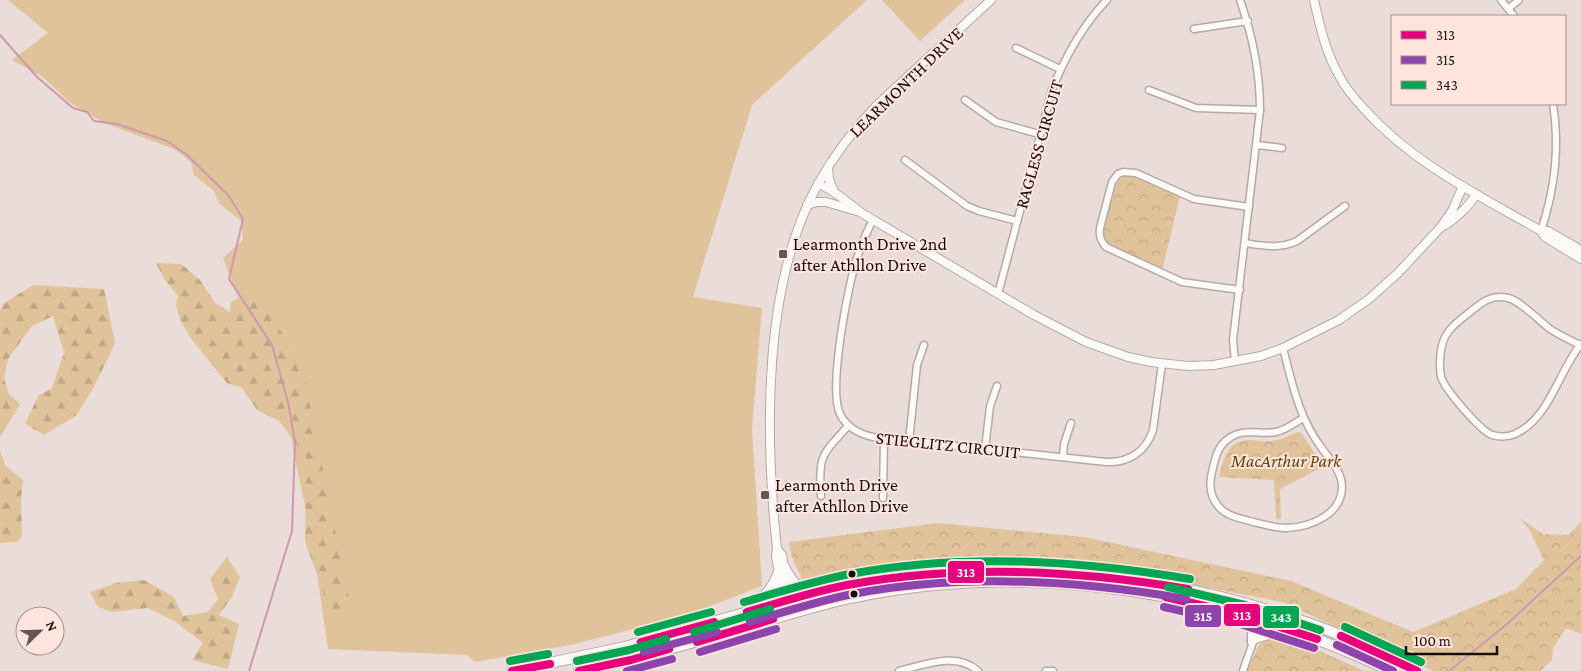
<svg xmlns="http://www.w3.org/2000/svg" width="1581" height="671" font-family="'Crimson Pro',serif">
<defs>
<pattern id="forest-firs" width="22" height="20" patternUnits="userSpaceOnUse" patternTransform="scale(1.25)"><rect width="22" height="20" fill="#e0c39a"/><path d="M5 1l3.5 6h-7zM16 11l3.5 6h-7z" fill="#bfa684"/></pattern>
<pattern id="park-crowns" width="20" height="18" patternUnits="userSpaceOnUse" patternTransform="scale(1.25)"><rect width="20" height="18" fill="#e0c39a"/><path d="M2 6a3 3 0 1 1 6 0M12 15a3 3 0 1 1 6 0" fill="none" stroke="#bfa684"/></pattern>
</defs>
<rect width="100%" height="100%" fill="#eadcd9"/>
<!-- grass -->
<g fill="#e0c39a">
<path d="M8,0H867L752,105L693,297L762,308L752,429L762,586L685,616L570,645L475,662L467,655L328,649L312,540L293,449L287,387L244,311L223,258L243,240L241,221L219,203L214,191L194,175L191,162L174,149L104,123L68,101L43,77L12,60L48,33Z"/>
<path d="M882,0H965L920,41Z"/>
</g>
<!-- forest -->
<g fill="url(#forest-firs)">
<path d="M156,263L181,264L200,280L215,303L230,312L231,302L248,293L271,317L301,360L349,599L339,630L332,615L305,542L306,457L279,421L257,410L242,388L227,383L192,340L180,320L176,305L178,296L165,280Z"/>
<path d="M33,285L104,289L115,343L96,383L77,415L44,435L25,424L38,396L52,388L64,353L53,316L32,326L8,359L4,378L9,394L20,404L0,437V312L3,304Z"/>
<path d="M0,451L6,466L23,480L21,500L22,537L16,542L0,543Z"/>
<path d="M227,557L240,577L232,597L219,615L239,624L228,669L192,660L203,643L176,622L148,608L112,612L98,607L90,592L116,583L144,580L174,597L183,616L208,612L218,599L210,579Z"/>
</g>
<!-- park -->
<g fill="url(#park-crowns)">
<path d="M1125,174H1132L1180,196L1162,271L1106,242L1103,235L1114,187Z"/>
<path d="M1298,432L1301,433L1324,466L1280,489L1281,519H1276L1274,480L1219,477C1223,460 1227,441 1248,440C1256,440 1264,442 1272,441C1282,440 1289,435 1298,432Z"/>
<path d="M1519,518L1543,534L1569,535L1581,522V634L1566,628L1553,648L1552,660L1540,671H1433L1282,602L1143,575L1004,557L802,579L791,555L789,542L938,523L1084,537L1291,581L1413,632L1516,589L1544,560L1529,529Z"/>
<path d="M1267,627L1364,671H1247Z"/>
</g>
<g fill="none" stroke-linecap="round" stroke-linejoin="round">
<!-- stream -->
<g stroke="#d197af" stroke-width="2">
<path d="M0,35L37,77L73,108L87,112L94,121L117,124L167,141L187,155L229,196L243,219L229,279L272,345L288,402L295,442L292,531L249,671"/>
<path d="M1449,671L1507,624L1581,556"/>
</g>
<defs>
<g id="minor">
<path d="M1501,0L1514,16"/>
<path d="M1509,8L1519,0"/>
<path d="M1194,29L1248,21"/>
<path d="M1016,48L1060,69"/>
<path d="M1149,90L1196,108L1260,110"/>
<path d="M965,100L996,122L1039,134"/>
<path d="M1257,145L1282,148"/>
<path d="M905,160L967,206L979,211L1017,221"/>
<path d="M873,220C867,231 862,243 858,255C848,283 828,389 840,414C847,428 859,434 873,437L1106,462C1128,463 1146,452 1153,430L1162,364"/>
<path d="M1541,231C1555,189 1560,148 1553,104"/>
<path d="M1245,243C1264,246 1280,249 1297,241L1345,206"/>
<path d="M1240,290L1182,282L1106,247C1101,241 1099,237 1100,228L1112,182L1118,174L1123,172L1136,173L1194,199L1249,207"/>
<path d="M998,294L1052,90C1065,57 1082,26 1107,0"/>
<path d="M1580,345C1570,340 1559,335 1550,329C1538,320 1521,301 1508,298C1492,294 1482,302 1470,312C1460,320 1447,329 1443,342C1440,351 1439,366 1441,376C1443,388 1481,431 1492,435C1500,437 1508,437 1515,434C1550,418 1558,372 1581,344"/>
<path d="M1283,348C1292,383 1299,418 1321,447C1329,459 1342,471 1342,487C1342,514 1311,527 1287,528C1275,528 1262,524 1250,521C1239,518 1227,516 1219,507C1210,497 1209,484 1212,472C1215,459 1217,447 1228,439C1244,427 1259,435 1276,432C1286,430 1295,423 1303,418"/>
<path d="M1235,361L1233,340L1260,110C1260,71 1253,37 1240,0"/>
<path d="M909,441L917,365L924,345"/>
<path d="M985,449L990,406L997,386"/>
<path d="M1063,457L1064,444L1071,423"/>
<path d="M821,496C818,455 822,455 848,426"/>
<path d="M883,498L884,439"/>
<path d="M1251,642V632L1256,616"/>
<path d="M631,645L637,671"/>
<path d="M625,647L631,671"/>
<path d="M899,671C924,665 956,651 978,671"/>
<path d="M1046,671H1053"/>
<path d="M1243,671C1250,649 1258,630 1265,609"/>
</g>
<g id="tertiary">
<path d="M1314,0C1320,27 1326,54 1341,79C1347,91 1357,101 1366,111C1414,164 1480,196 1541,231H1548L1581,250"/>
<path d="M828,168L829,179L834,192"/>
<path d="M818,183L834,192L858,210"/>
<path d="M807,205L817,202H826L860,212L1034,315L1086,342L1128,357L1151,362L1188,366L1214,365L1261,356L1283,348L1339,320L1369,299L1398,273L1440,228L1452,211L1463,186"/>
<path d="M1440,228C1453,221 1469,207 1476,194"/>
<path d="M1541,231L1545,237L1581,259"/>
<path d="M777,549L782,555L789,600V605"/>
<path d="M788,615L784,601L776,556L777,549C765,437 762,285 818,184C834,155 854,129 877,105L991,0"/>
</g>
<g id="primary">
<path d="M784,567C791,580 797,591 814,591"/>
<path d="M747,611C763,594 770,596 779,572"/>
<path d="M1255,638L1272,633L1296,637"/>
<path d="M512,671L625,647L822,591C981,558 1145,567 1299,620C1340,633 1379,652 1417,671"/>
<path d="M579,671C635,659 690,644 745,627C781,617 818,604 855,597C1036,560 1226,592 1391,671"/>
<path d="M643,671L651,661L659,655"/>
</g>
</defs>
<!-- minor casing -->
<use href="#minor" stroke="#b4a9a6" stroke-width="9"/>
<!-- tertiary casing -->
<use href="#tertiary" stroke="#b4a9a6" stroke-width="10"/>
<!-- primary casing -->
<use href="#primary" stroke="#b4a9a6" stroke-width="12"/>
<!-- minor -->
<use href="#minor" stroke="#fcfaf9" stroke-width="6"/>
<!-- tertiary -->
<use href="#tertiary" stroke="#fcfaf9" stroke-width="8"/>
<!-- primary -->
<use href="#primary" stroke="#fcfaf9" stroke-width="10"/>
<defs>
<g id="bus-1">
<path d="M1166,597L1243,615L1317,639"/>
<path d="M747,612C782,602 817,590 853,584C965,564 1077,570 1188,589"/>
<path d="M1341,636L1417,671"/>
<path d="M641,642L714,622"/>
<path d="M697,642L773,619"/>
<path d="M512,671L550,664"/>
<path d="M579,671L631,660L669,649"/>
</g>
<g id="bus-2">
<path d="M1164,607L1240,624L1314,648"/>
<path d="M750,622C784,612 818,601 853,594C963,573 1076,580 1186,599"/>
<path d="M1337,645L1393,671"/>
<path d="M644,652L717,632"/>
<path d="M700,652L776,629"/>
<path d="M627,671L672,659"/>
</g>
<g id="bus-3">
<path d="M1168,587L1245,605L1320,630"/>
<path d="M744,602C779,592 814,581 850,574C963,553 1077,560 1190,579"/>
<path d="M1345,627L1421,662"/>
<path d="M638,632L711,612"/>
<path d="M694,632L770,609"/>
<path d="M510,661L548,654"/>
<path d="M577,661L629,650L666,639"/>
</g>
</defs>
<!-- bus-1 casing -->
<use href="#bus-1" stroke="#ffe5de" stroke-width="11"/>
<!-- bus-2 casing -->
<use href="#bus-2" stroke="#ffe5de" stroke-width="11"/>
<!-- bus-3 casing -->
<use href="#bus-3" stroke="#ffe5de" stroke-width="11"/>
<!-- bus-1 -->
<use href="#bus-1" stroke="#e5007d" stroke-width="8"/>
<!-- bus-2 -->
<use href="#bus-2" stroke="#8e44ad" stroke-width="8"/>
<!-- bus-3 -->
<use href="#bus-3" stroke="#00a651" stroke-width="8"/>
</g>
<!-- markers -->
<g fill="#625754" stroke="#ffe5de" stroke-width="2">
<rect x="778" y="249" width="10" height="10" rx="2.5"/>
<rect x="760" y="490" width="10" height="10" rx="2.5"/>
</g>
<g fill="#180f0d" stroke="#ffe5de" stroke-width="2">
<circle cx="852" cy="574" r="4.5"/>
<circle cx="854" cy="594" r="4.5"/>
</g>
<g text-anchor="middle" stroke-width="4" stroke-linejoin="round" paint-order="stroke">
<!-- street labels -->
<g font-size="18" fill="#180f0d" stroke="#ffe5de">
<text transform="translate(906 82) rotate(-44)" y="6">LEARMONTH DRIVE</text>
<text transform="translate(1039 144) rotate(-74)" y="6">RAGLESS CIRCUIT</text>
<text transform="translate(948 445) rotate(6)" y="6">STIEGLITZ CIRCUIT</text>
</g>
<!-- poi labels -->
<g font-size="18" fill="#180f0d" stroke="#ffe5de" text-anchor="start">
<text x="793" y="250">Learmonth Drive 2nd<tspan x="793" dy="21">after Athllon Drive</tspan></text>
<text x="775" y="491">Learmonth Drive<tspan x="775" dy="21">after Athllon Drive</tspan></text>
</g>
<!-- park labels -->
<g font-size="18" font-style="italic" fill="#63470b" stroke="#ffe5de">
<text x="1286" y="467">MacArthur Park</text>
</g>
</g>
<g stroke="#ffe5de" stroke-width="2">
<rect x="947" y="560" width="38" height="24" rx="5" fill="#e5007d"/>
<rect x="1223" y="603" width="38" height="24" rx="5" fill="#e5007d"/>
<rect x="1184" y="604" width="38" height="24" rx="5" fill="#8e44ad"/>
<rect x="1262" y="605" width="38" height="24" rx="5" fill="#00a651"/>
</g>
<g font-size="14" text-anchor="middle" font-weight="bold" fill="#fff">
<text x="966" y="577">313</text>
<text x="1242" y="620">313</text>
<text x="1203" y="621">315</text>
<text x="1281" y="622">343</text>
</g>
<!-- legend -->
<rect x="1391" y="15" width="175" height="90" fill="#ffe5de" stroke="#a38f8a"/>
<rect x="1401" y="31" width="25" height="8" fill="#e5007d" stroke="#a38f8a"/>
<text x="1436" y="40" font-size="15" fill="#180f0d">313</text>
<rect x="1401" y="56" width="25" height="8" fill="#8e44ad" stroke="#a38f8a"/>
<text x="1436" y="65" font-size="15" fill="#180f0d">315</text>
<rect x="1401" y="81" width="25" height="8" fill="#00a651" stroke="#a38f8a"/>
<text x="1436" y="90" font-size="15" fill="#180f0d">343</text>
<!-- north arrow -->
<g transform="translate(40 631) rotate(67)"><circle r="24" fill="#ffe5de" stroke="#a38f8a"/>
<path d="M0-4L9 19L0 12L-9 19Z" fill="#625754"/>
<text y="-8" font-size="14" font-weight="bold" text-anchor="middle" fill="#180f0d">N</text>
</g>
<!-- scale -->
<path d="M1406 646v8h91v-8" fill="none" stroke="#180f0d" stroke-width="2.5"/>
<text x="1414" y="646" font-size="15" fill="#180f0d" stroke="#ffe5de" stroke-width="4" paint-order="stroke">100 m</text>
</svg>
